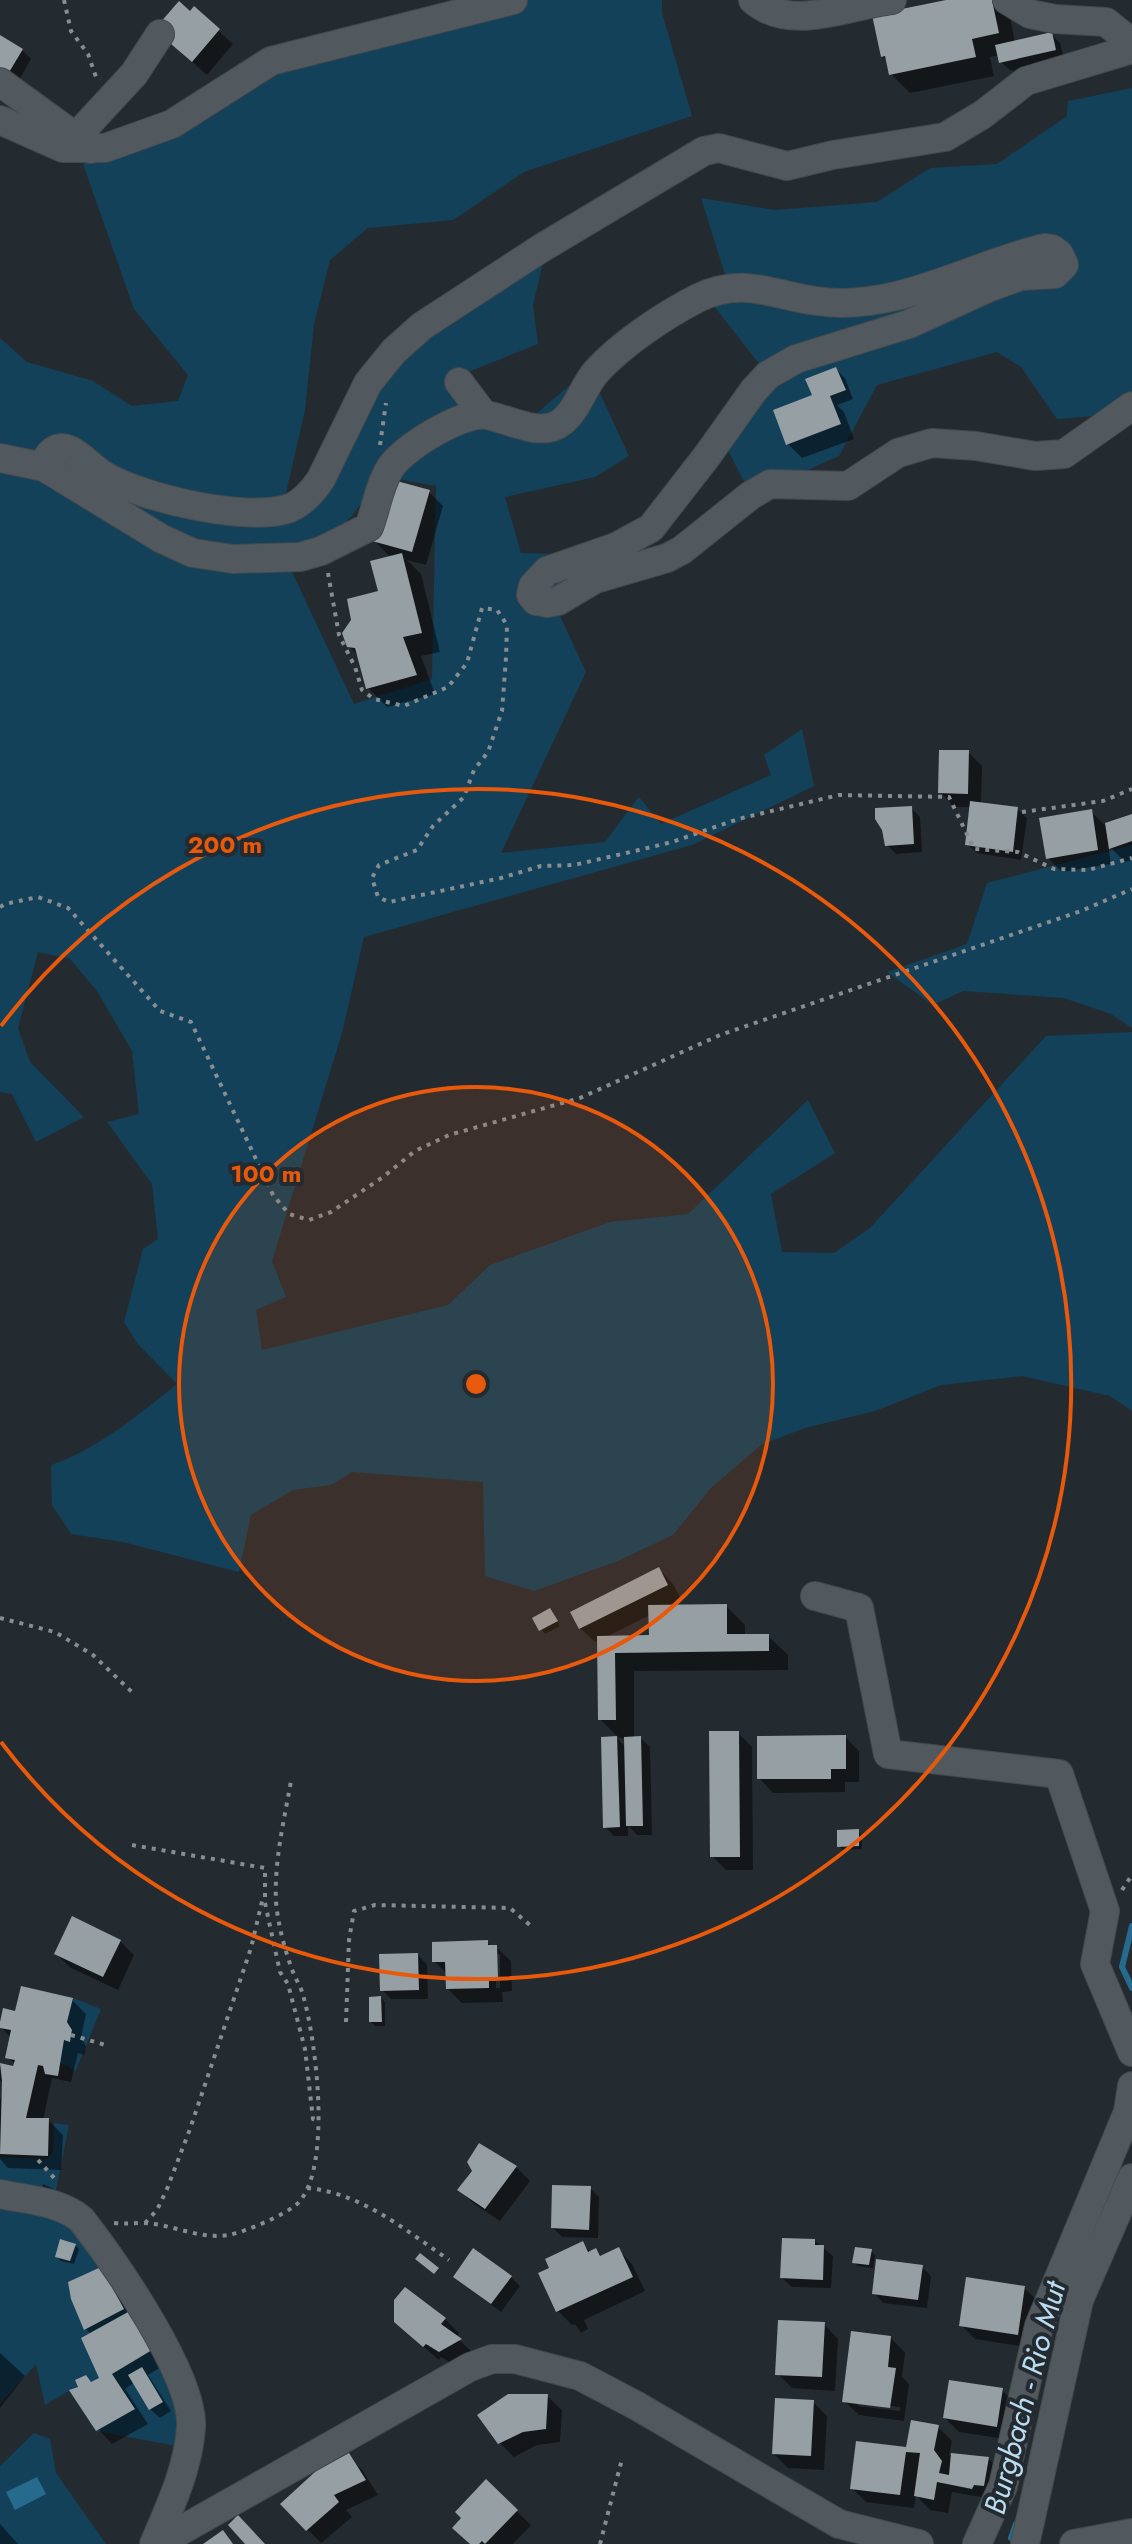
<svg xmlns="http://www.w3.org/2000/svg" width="1132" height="2544" font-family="Jost,sans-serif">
<rect width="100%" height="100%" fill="#242b30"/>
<!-- green -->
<g fill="#134159" fill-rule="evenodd">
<path d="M474,0H662V13L692,116L524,172L453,220L368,228L330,260L314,324L305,410L284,502L312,506L377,385L435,327L543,262L533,305L538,344L463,374L490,405L531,418L583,374L597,387L629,456L595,477L505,497L521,553L569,554L560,616L586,672L501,853L605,842L639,797L661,824L771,775L764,755L802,729L814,786L692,845L364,937L342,1033L272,1261L286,1297L256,1310L262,1350L448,1305L490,1265L610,1222L688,1214L808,1100L835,1153L771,1194L782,1252L834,1253L870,1228L1046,1036L1132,1032V1411L1110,1396L1022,1376L941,1385L875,1411L805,1428L761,1445L711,1488L673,1535L618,1561L534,1591L485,1576L483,1482L352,1472L331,1485L293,1490L251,1515L239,1572L123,1542L71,1534L52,1505L51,1465C95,1451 141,1413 177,1384L137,1343L124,1322L143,1249L158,1239L152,1184L107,1122L139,1114L132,1051L97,991L70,959L38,952L18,1028L30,1062L84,1117L36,1142L12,1094L0,1092V338L27,362L93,381L132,406L178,401L188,375L134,309L83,164L312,43ZM382,476L436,486L432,679L354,704L292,572L351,517Z"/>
<path d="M1132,88V413L1057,419L1021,367L997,352L877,385L839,456L751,495L721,437L768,375L710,301L726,278L701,198L775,210L877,202L930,168L997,164L1067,116L1068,101Z"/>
<path d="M1132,845V1028L1111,1014L1064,998L963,991L933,1005L887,972L967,944L987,883Z"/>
<path d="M73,1998L101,2009L75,2072L67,2065L58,2063L64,2040L70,2041L72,2030L67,2022Z"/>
<path d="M54,2123L69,2125L56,2189L49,2197L0,2189V2157L48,2159L53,2151Z"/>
<path d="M0,2194L58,2206L163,2346L188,2448L96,2431L69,2391L45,2405L36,2364L0,2404Z"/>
<path d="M34,2433L50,2439L56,2473L106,2544H0V2466Z"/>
</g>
<!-- water -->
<path fill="#266b8e" d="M37,2477L46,2494L15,2510L6,2492Z"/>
<!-- shadow -->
<g fill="#0007" fill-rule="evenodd">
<path d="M956,0H996L1009,12L1015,42L1051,34L1060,43L1064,59L1011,71L1001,62L1000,55L990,57L994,76L910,93L891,74L888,62L882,56Z"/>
<path d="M194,9L233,44L207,75L181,52L191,14Z"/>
<path d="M0,37L22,50L31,59L15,87L0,78Z"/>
<path d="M836,369L845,378L853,399L837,405L844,412L854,439L802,458L788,444Z"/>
<path d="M429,492L443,506L426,565L407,560L421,574L440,652L421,656L435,694L387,707L368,688L359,657L349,646L381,592L395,557L388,555L374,540Z"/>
<path d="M968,752L982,766L981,804L1017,809L1027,818L1021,860L977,853L967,844L971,807H954L940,792Z"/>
<path d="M911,808L920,817L922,852L896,854L887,845Z"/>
<path d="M1091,812L1105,825L1132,816V860L1125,862L1108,845L1111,864L1062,872L1048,858Z"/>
<path d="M659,1569L673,1584L681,1599L666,1607L726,1606L745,1625V1636H768L788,1655V1670L634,1671V1738H640L650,1747L652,1835H637L628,1825V1836H614L605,1827L603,1738H619L600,1719L599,1640L595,1642L580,1628ZM650,1615L651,1637L604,1638ZM617,1738H626V1748Z"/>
<path d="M554,1615L560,1626L545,1634L535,1619Z"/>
<path d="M738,1733L752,1747L753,1870H726L712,1856Z"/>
<path d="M845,1737L859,1751V1782H845V1792L773,1793L759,1778Z"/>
<path d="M858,1831L862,1836V1849L843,1850L839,1846Z"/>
<path d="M120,1941L134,1955L118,1990L71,1968L56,1954Z"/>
<path d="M487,1942L492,1947H496L511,1961L512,1991L502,1992L503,2002L462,2003L448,1989V1975L434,1961ZM496,1954H500V1988H496Z"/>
<path d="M418,1955L427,1965L428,1999H391L382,1990Z"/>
<path d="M381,1998L385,2002V2026H375L371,2022Z"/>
<path d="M72,2000L86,2014L81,2038L86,2046L84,2055L78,2053L71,2082L52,2078L43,2120H48L63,2135L61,2170L8,2168L0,2159V2101L4,2084L0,2080V2066L15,2068L16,2065L8,2057L11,2038L1,2027L17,2013Z"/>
<path d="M516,2167L530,2181L500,2221L474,2204L460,2190L474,2171Z"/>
<path d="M43,2184L54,2189L53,2196L42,2190Z"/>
<path d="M590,2188L599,2197L598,2238L562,2237L553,2228Z"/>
<path d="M815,2241L833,2256L831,2288L792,2287L782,2278Z"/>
<path d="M582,2244L591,2252L596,2250L602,2257L618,2249L632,2264L645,2291L584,2320L588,2329L581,2333L575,2324L572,2325L558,2311L552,2269Z"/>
<path d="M75,2245L79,2249L74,2264L61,2261L57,2257Z"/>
<path d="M871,2251L875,2255L873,2268L858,2266L854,2262Z"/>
<path d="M922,2267L931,2276L927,2308L883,2303L874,2293Z"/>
<path d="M455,2277H511L520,2286L501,2312Z"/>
<path d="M70,2283H114L164,2365L148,2375L171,2411L160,2418L150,2409L135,2382L125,2389L148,2424L112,2444L98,2429L93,2384L102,2379L92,2335L86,2329Z"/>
<path d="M1024,2288L1039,2302L1032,2348L975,2339L961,2325Z"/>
<path d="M445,2319L459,2333L456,2337L474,2354L455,2365L441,2357L439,2360L411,2336Z"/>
<path d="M824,2324L838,2339L835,2391L792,2388L778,2374Z"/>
<path d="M891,2338L905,2353L902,2377L909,2384L904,2421L859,2415L844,2401ZM858,2402L900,2407V2411L858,2406Z"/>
<path d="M0,2353L25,2376L0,2408Z"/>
<path d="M1002,2390L1016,2404L1011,2440L959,2432L945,2418Z"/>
<path d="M547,2396L562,2410L560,2442L537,2445L514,2457L500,2443Z"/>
<path d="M813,2402L827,2416L824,2470L788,2468L774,2454Z"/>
<path d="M938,2427L952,2441L949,2455L989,2459L998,2469L993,2494L983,2493L981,2497L952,2492L948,2513L930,2510L916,2495L914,2508L866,2502L852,2488Z"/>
<path d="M348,2456L362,2470L378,2495L346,2510L352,2517L321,2543L282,2504Z"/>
<path d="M486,2482L531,2525L513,2544H472Z"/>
<path d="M0,2524L18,2544H0Z"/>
</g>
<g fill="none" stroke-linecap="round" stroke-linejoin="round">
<!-- stream -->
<g stroke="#266b8e" stroke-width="6">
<path d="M1132,1926L1122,1967L1132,1988"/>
<path d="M1011,2538L1016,2524"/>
</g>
</g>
<!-- building -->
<g fill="#969fa4">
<path d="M946,0H992L999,33L972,39L976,57L889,75L885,56L881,57L872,15Z"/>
<path d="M179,1L190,11L194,6L220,29L192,62L164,38L159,24Z"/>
<path d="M1052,32L1056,50L999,63L995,45Z"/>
<path d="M0,35L23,49L5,79L0,76Z"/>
<path d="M836,367L846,390L830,396L841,424L786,445L773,410L812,395L805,379Z"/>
<path d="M393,480L430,490L412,552L372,541Z"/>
<path d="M402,553L422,633L403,637L417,675L366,689L355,648L347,647L342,633L351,620L347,599L378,591L370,561Z"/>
<path d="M939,750H969L968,794L938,793Z"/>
<path d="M970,801L1018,807L1013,852L965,845Z"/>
<path d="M912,806L914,844L885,846L882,830L875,819V808Z"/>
<path d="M1092,809L1098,850L1046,859L1039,818Z"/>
<path d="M1132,814V841L1109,849L1105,823Z"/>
<path d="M659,1567L668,1585L579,1629L570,1612Z"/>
<path d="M727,1604V1634H769V1651L615,1653L616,1720H598L597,1636L649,1635L648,1605Z"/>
<path d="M550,1608L558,1621L539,1631L532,1618Z"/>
<path d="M709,1731H739L740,1857H710Z"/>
<path d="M846,1735V1769H831V1779H757V1736Z"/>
<path d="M617,1736L620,1827L603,1828L601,1737Z"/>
<path d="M641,1736L643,1826H626L624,1737Z"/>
<path d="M859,1829V1846L837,1847V1830Z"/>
<path d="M72,1916L121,1940L103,1977L54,1954Z"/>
<path d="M488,1940V1945H497L498,1978H489V1988L446,1989L445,1962H432V1942Z"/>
<path d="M418,1953L419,1990L380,1991L379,1954Z"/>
<path d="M21,1986L73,1998L67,2022L72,2030L71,2035L70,2042L64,2040L58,2076L45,2074L43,2066L38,2065L26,2118H49L48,2156L0,2154L2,2081L0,2063L13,2066L15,2060L5,2058L11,2030L0,2028V2022L3,2008L15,2011Z"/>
<path d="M381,1996L382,2022H369V1997Z"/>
<path d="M479,2143L517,2166L485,2209L457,2190L472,2171L467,2162Z"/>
<path d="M552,2185L591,2186L589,2230L551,2228Z"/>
<path d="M782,2238L815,2239V2245H824L823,2280L780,2278Z"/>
<path d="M60,2239L76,2244L70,2261L55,2257Z"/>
<path d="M583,2241L588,2252L596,2248L600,2256L619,2247L633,2277L556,2312L538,2273L549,2268L545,2259Z"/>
<path d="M855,2247L872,2249L869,2265L852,2263Z"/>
<path d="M473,2248L512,2276L491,2304L453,2277Z"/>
<path d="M420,2253L439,2268L434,2274L415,2259Z"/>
<path d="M876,2259L923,2265L918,2300L872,2294Z"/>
<path d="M101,2267L124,2309L84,2330L71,2299L68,2282Z"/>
<path d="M966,2277L1025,2286L1018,2335L959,2326Z"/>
<path d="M405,2287L446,2318L441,2324L462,2339L439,2352L426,2344L423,2347L394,2322V2300Z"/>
<path d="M128,2312L152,2350L112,2374L135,2409L96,2431L69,2390L78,2387L75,2380L86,2375L91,2382L99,2378L81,2338Z"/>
<path d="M778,2320L825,2322L822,2377L775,2375Z"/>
<path d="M851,2331L891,2336L888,2367L896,2368L890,2408L842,2402Z"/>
<path d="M142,2367L163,2402L149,2410L128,2375Z"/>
<path d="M949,2380L1003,2388L997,2427L943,2418Z"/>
<path d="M508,2394H548L546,2429L523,2432L498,2444L477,2415Z"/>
<path d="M775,2398L814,2400L811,2456L772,2454Z"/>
<path d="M911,2420L939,2425L934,2450L942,2461L939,2473L949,2475L951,2453L989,2457L984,2486L974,2485L972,2489L937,2482L934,2500L914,2496L920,2453L906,2452L900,2495L850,2489L856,2441L906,2447Z"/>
<path d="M349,2453L366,2480L334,2495L339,2502L306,2531L280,2504L316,2471Z"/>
<path d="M486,2479L518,2510L485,2544L482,2541L479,2544H470L452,2528L461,2518L455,2512Z"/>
<path d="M238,2515L265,2544H245L228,2525Z"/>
<path d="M223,2530L233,2544H203Z"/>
</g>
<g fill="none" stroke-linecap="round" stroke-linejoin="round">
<defs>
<g id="minor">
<path d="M753,0C791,33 848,5 892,0"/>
<path d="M1007,0L1030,14L1055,19L1106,22L1132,43"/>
<path d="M0,82L88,146"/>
<path d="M0,120L63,148H105L172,124L271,61L513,0"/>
<path d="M91,149L85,137V127L134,74L160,34"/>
<path d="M459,382L483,414"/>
<path d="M0,458L44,467L162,539L193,553L233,559L300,557L321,551L369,527C376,509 379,486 389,470C400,449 463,411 486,415C506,418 537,436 557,425C576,415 582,388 596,372C621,344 665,315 698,298C743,276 772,295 816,301C895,313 969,266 1044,248L1052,249L1059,254L1064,265L1055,274L1021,276L990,287L909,324L796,359L768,375L754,390L707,456L651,528L616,547L547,571L533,586L531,595L536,601L547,603L558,601L595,579L667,558L682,550L751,495L770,484L848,486L898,453L932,443L976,446L1035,456L1064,454L1132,406"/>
<path d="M44,467C46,454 56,444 70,450C82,456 93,469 105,476C142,498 248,523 290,508C304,502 313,491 321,479L368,383L394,351L422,326L540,249L704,151L719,148L787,166L833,155L945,137L982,115L1026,81L1132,49"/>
<path d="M815,1596L859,1608L888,1754L1059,1774L1105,1911L1095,1964L1132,2052"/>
<path d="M0,2194C28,2200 58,2201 81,2219C113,2260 195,2377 191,2428C188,2469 170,2507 154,2544"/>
<path d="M157,2544L470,2367L492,2359H515L580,2376L637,2406L839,2524L919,2544"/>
<path d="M977,2544L1003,2486L1039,2326L1128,2112L1132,2086"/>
<path d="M1025,2544L1079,2300L1132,2178"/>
<path d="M1074,2544L1132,2533"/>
</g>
</defs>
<!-- minor casing -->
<use href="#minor" stroke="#434a4d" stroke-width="30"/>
<!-- path -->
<g stroke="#878d90" stroke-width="4" stroke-dasharray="4 6" stroke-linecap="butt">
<path d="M64,0L71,31L88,54L96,77L101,79"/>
<path d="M380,445L386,403"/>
<path d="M328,573L339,635L355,667L362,690L374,699L404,706L448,687L467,663L482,608L497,610L507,625L506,658L502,711L488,752L474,770L464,797L433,826L417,850L379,865L372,878L378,897L389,902L501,878L541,866L574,865L639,850L672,842L738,819L839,795L949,797L974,849L1018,852L1054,869L1088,870L1132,858"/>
<path d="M1022,812L1103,801L1132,789"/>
<path d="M0,907L5,904L38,897L68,908L160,1011L191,1022L273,1195L289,1214L309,1220L331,1212L383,1177L415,1151L449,1135L580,1098L720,1035L1081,911L1132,889"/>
<path d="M0,1618L55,1632L93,1655L134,1694"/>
<path d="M132,1845L265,1868V1903L280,1972L288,1984L305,2049L313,2119L319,2121"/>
<path d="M1122,1890L1132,1875"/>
<path d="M346,2022L349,1940L354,1911L375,1905L510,1908L531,1926"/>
<path d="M71,2035L109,2046"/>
<path d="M38,2160L56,2180"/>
<path d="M307,2188C362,2193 405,2230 449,2260"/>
<path d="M114,2223C125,2224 134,2223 144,2223C172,2224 200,2240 228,2235C243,2233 290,2213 299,2202C332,2165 316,2040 303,1995C301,1987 296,1980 293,1972C285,1951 278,1925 276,1902C274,1861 284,1821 291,1781"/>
<path d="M145,2223L157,2210L167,2189L190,2129L251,1948L263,1897"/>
<path d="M600,2544L622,2459"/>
</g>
<!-- minor -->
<use href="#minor" stroke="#52595e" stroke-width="28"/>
</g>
<!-- distance rings -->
<circle cx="476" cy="1384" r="297" fill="#e8590c" fill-opacity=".12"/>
<g fill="none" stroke="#e8590c" stroke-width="4">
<circle cx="476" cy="1384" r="297"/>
<path d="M1 1026A595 595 0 1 1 1 1742"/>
</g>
<g text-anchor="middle" stroke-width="8" stroke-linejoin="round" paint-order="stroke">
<!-- water labels -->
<g font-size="30" font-style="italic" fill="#baddf2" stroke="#242b30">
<text transform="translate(1025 2398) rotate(-75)" y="10">Burgbach - Rio Mut</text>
</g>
</g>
<circle cx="476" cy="1384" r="12" fill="#e8590c" stroke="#242b30" stroke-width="4"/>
<g font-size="24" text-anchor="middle" font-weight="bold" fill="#e8590c" stroke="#242b30" stroke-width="8" stroke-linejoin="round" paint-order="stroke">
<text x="225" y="853">200 m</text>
<text x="266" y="1182">100 m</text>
</g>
</svg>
